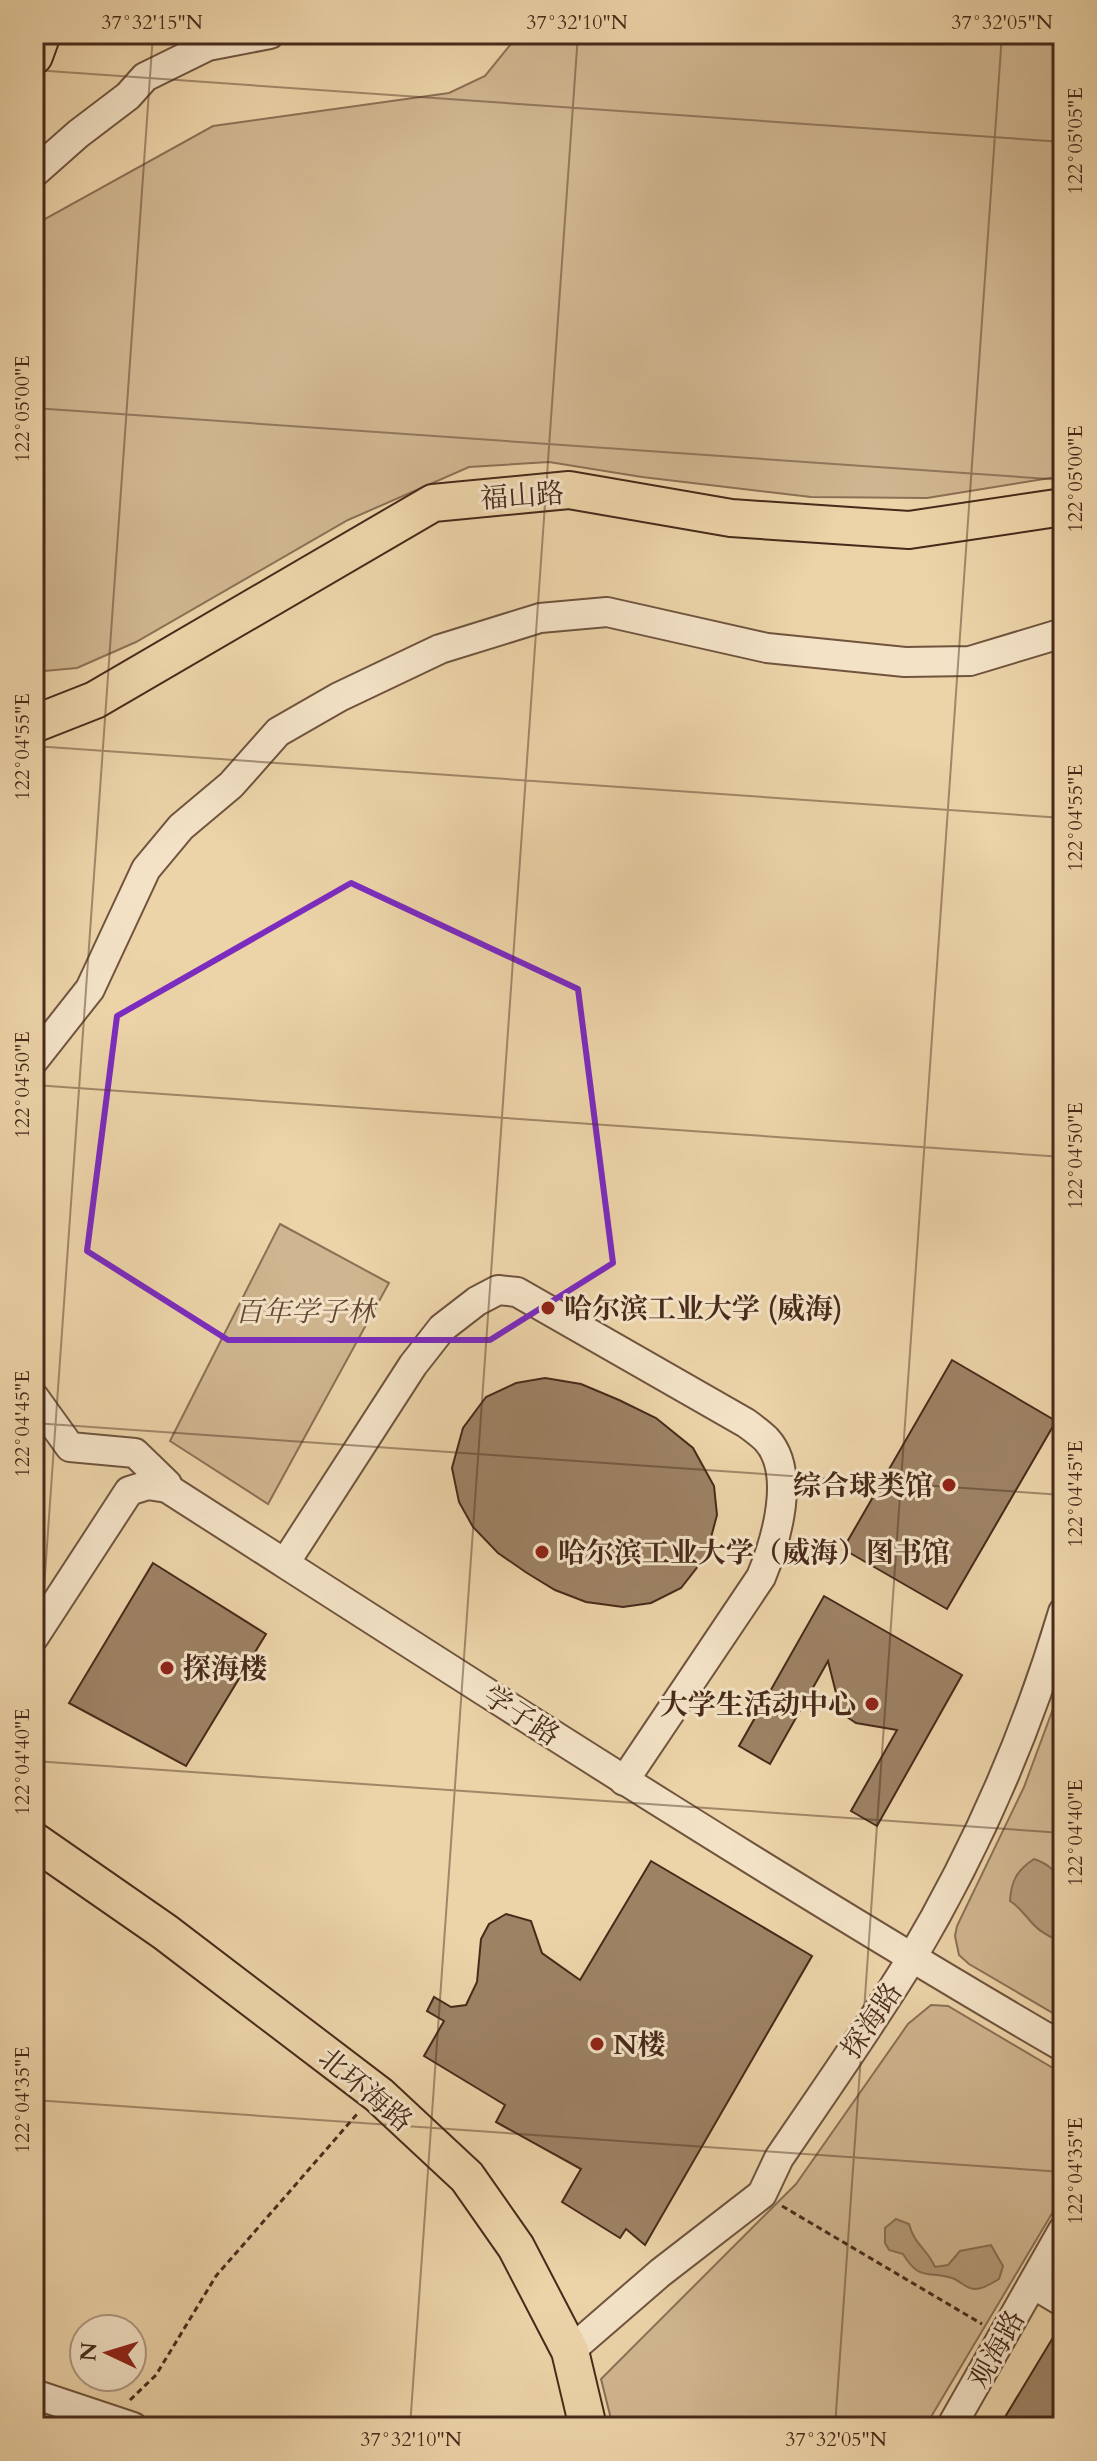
<svg xmlns="http://www.w3.org/2000/svg" width="1097" height="2461" font-family="Cardo,'Noto Serif SC',serif">
<rect width="100%" height="100%" fill="#ecd3a8"/>
<filter id="stains"><feTurbulence type="fractalNoise" baseFrequency=".0025" numOctaves="4"/><feColorMatrix values="0 0 0 0 .2 0 0 0 0 .09 0 0 0 0 .02 0 0 0 .5 -.17"/></filter>
<radialGradient id="worn" r=".72"><stop offset=".6" stop-color="#630" stop-opacity="0"/><stop offset="1" stop-color="#630" stop-opacity=".3"/></radialGradient>
<!-- green -->
<g fill="#d0b690" stroke="#8c7055" stroke-width="2">
<path d="M519,34H1063V476L927,498L811,497L642,477L549,462L469,467L348,520L136,642L77,668L34,672V225L213,126L449,93L485,76Z"/>
<path d="M280,1224L389,1283L268,1504L170,1441Z"/>
<path d="M1063,1682V2019L969,1964L959,1955L955,1936L957,1926L1024,1787Z"/>
<path d="M931,2005L948,2006L1063,2074V2195L925,2427H613L601,2379L796,2184L908,2024Z"/>
</g>
<!-- water -->
<g fill="#b49a78" stroke="#886d52" stroke-width="2">
<path d="M1034,1859C1049,1864 1058,1872 1063,1888V1943C1053,1938 1042,1934 1034,1925C1025,1916 1021,1908 1010,1901C1011,1881 1017,1870 1034,1859Z"/>
<path d="M896,2219L909,2224C915,2246 926,2247 935,2267L948,2265L960,2251L991,2245L1003,2266L999,2279C992,2283 984,2289 975,2289C966,2289 961,2281 952,2278C928,2271 919,2281 903,2254L889,2250L885,2243V2228Z"/>
</g>
<!-- building -->
<g fill="#9d8264" stroke="#472a1a" stroke-width="2">
<path d="M952,1360L1056,1421L947,1609L843,1549Z"/>
<path d="M545,1378L581,1384L619,1400L656,1418L693,1448L714,1486L717,1515L706,1556L681,1588L651,1603L623,1607L586,1602L555,1590L527,1573L498,1553L473,1527L459,1502L452,1468L463,1428L486,1397L516,1383Z"/>
<path d="M153,1563L266,1634L186,1766L69,1703Z"/>
<path d="M824,1596L962,1675L877,1826L851,1811L897,1730L856,1723L841,1713L828,1661L770,1764L739,1746Z"/>
<path d="M651,1861L812,1956L645,2245L626,2229L620,2238L562,2202L581,2169L496,2122L505,2105L424,2056L444,2021L427,2011L434,1997L451,2007L466,2005L477,1982L481,1939L489,1924L506,1914L531,1921L542,1953L580,1980Z"/>
<path d="M1063,2321V2407L1051,2427H999Z"/>
</g>
<g fill="none" stroke-linecap="round" stroke-linejoin="round">
<defs>
<g id="minor">
<path d="M34,173L78,134L128,96L145,77L208,46L270,34"/>
<path d="M34,1060L90,989L146,869L181,827L231,785L278,732L339,697L440,649L540,618L607,612L767,648L905,662L970,661L1063,633"/>
<path d="M34,1397L70,1447L135,1453L167,1484"/>
<path d="M285,1563L413,1365L442,1328L477,1301L498,1290L517,1292L746,1423C753,1428 760,1433 766,1439C797,1472 776,1541 761,1577L624,1781"/>
<path d="M34,1637L129,1491L148,1485L167,1488C464,1678 759,1870 1063,2047"/>
<path d="M1033,2284L1063,2302"/>
<path d="M570,2351L660,2273L762,2194L779,2158C823,2093 869,2028 910,1961C975,1852 1027,1733 1063,1612"/>
<path d="M34,2394L133,2427"/>
<path d="M951,2427L1063,2230"/>
</g>
<g id="major">
<path d="M34,56L42,34"/>
<path d="M34,724L95,700L433,503L569,490L731,518L909,530L1063,507"/>
<path d="M34,1841L165,1932L379,2095L467,2177L516,2247L570,2351L588,2427"/>
</g>
</defs>
<!-- minor casing -->
<use href="#minor" stroke="#70543e" stroke-width="32"/>
<!-- major casing -->
<use href="#major" stroke="#472a1a" stroke-width="40"/>
<!-- path -->
<g stroke="#472a1a" stroke-width="3" stroke-dasharray="6 4" stroke-linecap="butt">
<path d="M782,2206L982,2324"/>
<path d="M130,2400L156,2375L216,2276L358,2113"/>
</g>
<!-- minor -->
<use href="#minor" stroke="#f3e2c6" stroke-width="28"/>
<!-- major -->
<use href="#major" stroke="#ecd3a8" stroke-width="36"/>
</g>
<!-- marked area -->
<path fill="none" stroke="#7b2cbf" stroke-width="6" stroke-linejoin="round" d="M351,883L578,989L613,1263L490,1340H228L87,1251L117,1016Z"/>
<!-- ticks -->
<path fill="none" stroke="#472a1a" stroke-width="2" stroke-opacity="0.45" d="M34,70L1063,142M34,408L1063,480M34,746L1063,818M34,1085L1063,1157M34,1423L1063,1495M34,1731L153,34M34,1761L1063,1833M34,2100L1063,2172M410,2427L578,34M835,2427L1002,34"/>
<!-- markers -->
<g fill="#8f2418" stroke="#f3e2c6" stroke-width="3">
<circle cx="548" cy="1308" r="8"/>
<circle cx="949" cy="1485" r="8"/>
<circle cx="542" cy="1552" r="8"/>
<circle cx="167" cy="1668" r="8"/>
<circle cx="872" cy="1704" r="8"/>
<circle cx="597" cy="2044" r="8"/>
</g>
<g text-anchor="middle" stroke-width="6" stroke-linejoin="round" paint-order="stroke">
<!-- street labels -->
<g font-size="28" fill="#472a1a" stroke="#f3e2c6">
<text transform="translate(522 495) rotate(-4)" y="10">福山路</text>
<text transform="translate(522 1715) rotate(33)" y="10">学子路</text>
<text transform="translate(871 2020) rotate(-56)" y="10">探海路</text>
<text transform="translate(366 2089) rotate(40)" y="10">北环海路</text>
<text transform="translate(996 2349) rotate(-61)" y="10">观海路</text>
</g>
<!-- poi labels -->
<g font-size="28" font-weight="bold" fill="#472a1a" stroke="#f3e2c6" text-anchor="start">
<text x="564" y="1318">哈尔滨工业大学 (威海)</text>
<text x="933" y="1495" text-anchor="end">综合球类馆</text>
<text x="558" y="1562">哈尔滨工业大学（威海）图书馆</text>
<text x="183" y="1678">探海楼</text>
<text x="856" y="1714" text-anchor="end">大学生活动中心</text>
<text x="613" y="2054">N楼</text>
</g>
<!-- park labels -->
<g font-size="28" font-style="italic" fill="#624632" stroke="#f3e2c6">
<text x="305" y="1321">百年学子林</text>
</g>
</g>
<!-- margin -->
<rect width="1097" height="2461" fill="none" stroke="#ecd3a8" stroke-width="88"/>
<!-- north arrow -->
<g transform="translate(108 2353) rotate(274)"><circle r="38" fill="#f3e2c6" stroke="#ae9881" stroke-width="2"/>
<path d="M0-6L14 30L0 20L-14 30Z" fill="#8f2418"/>
<text y="-12" font-size="22" font-weight="bold" text-anchor="middle" fill="#472a1a">N</text>
</g>
<rect x="44" y="44" width="1009" height="2373" fill="none" stroke="#472a1a" stroke-width="3"/>
<g font-size="20" text-anchor="middle" fill="#472a1a">
<text x="152" y="29">37°32'15"N</text>
<text x="577" y="29">37°32'10"N</text>
<text x="1002" y="29">37°32'05"N</text>
<text transform="translate(1075 141) rotate(-90)" y="7">122°05'05"E</text>
<text transform="translate(22 409) rotate(-90)" y="7">122°05'00"E</text>
<text transform="translate(1075 479) rotate(-90)" y="7">122°05'00"E</text>
<text transform="translate(22 747) rotate(-90)" y="7">122°04'55"E</text>
<text transform="translate(1075 818) rotate(-90)" y="7">122°04'55"E</text>
<text transform="translate(22 1085) rotate(-90)" y="7">122°04'50"E</text>
<text transform="translate(1075 1156) rotate(-90)" y="7">122°04'50"E</text>
<text transform="translate(22 1424) rotate(-90)" y="7">122°04'45"E</text>
<text transform="translate(1075 1494) rotate(-90)" y="7">122°04'45"E</text>
<text transform="translate(22 1762) rotate(-90)" y="7">122°04'40"E</text>
<text transform="translate(1075 1833) rotate(-90)" y="7">122°04'40"E</text>
<text transform="translate(22 2100) rotate(-90)" y="7">122°04'35"E</text>
<text transform="translate(1075 2171) rotate(-90)" y="7">122°04'35"E</text>
<text x="411" y="2446">37°32'10"N</text>
<text x="836" y="2446">37°32'05"N</text>
</g>
<rect width="100%" height="100%" filter="url(#stains)"/>
<rect width="100%" height="100%" fill="url(#worn)"/>
</svg>
